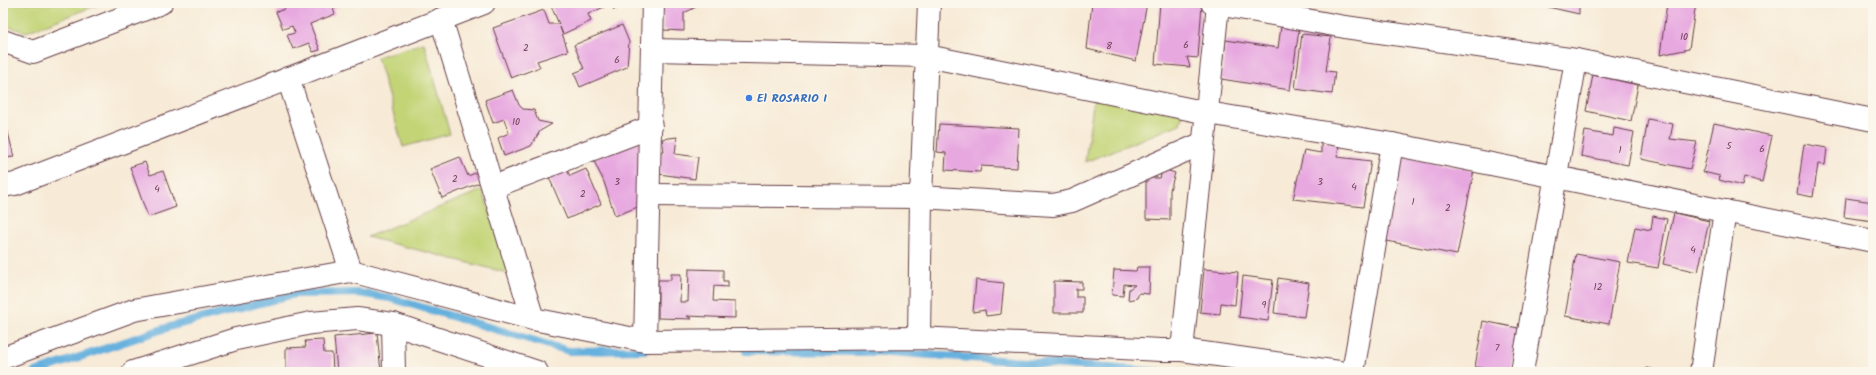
<svg xmlns="http://www.w3.org/2000/svg" width="1876" height="375" font-family="Kalam,sans-serif">
<rect width="100%" height="100%" fill="#fbf7ec"/>
<filter id="ink" filterUnits="userSpaceOnUse"><feTurbulence type="fractalNoise" baseFrequency=".025" numOctaves="2"/><feDisplacementMap in="SourceGraphic" scale="8" xChannelSelector="R" yChannelSelector="G"/><feConvolveMatrix kernelMatrix="1 2 1 2 8 2 1 2 1" color-interpolation-filters="sRGB"/></filter>
<filter id="wash" filterUnits="userSpaceOnUse"><feTurbulence type="fractalNoise" baseFrequency=".012" numOctaves="4" result="noise"/><feDisplacementMap in="SourceGraphic" scale="16" xChannelSelector="R" yChannelSelector="G"/><feGaussianBlur stdDeviation="0.9" result="paint"/><feColorMatrix in="noise" values="0 0 0 0 0 0 0 0 0 0 0 0 0 0 0 0 0 1.4 0 .05"/><feComposite in="paint" operator="in"/></filter>
<g filter="url(#wash)">
<rect width="100%" height="100%" fill="#f7ead6"/>
<!-- green -->
<g fill="#c3d477" stroke="#867a51">
<path d="M3,3H103L26,32L3,25Z"/>
<path d="M424,43L450,134L403,147L377,57Z"/>
<path d="M1095,90L1183,114L1180,124L1085,162Z"/>
<path d="M482,190L512,274L367,237Z"/>
</g>
<g fill="none" stroke-linecap="round" stroke-linejoin="round">
<!-- stream -->
<g stroke="#65b0de" stroke-width="8">
<path d="M746,351L890,352L1161,372"/>
<path d="M35,372L169,327L295,294L358,293L390,298L569,351L645,350"/>
</g>
</g>
<g id="blocks">
<!-- building -->
<g fill="#e7a8e0">
<path d="M285,3H347L333,9L335,14L310,24L320,50L313,52L309,43L293,49L287,35L295,33L292,26L283,29L276,12L285,9Z"/>
<path d="M557,3H618L620,7L614,10L611,4L588,14L591,21L563,34L560,27L568,51L537,61L540,67L511,78L493,28L544,10L549,24H559L551,6Z"/>
<path d="M663,3H698V6L684,13V31L663,30Z"/>
<path d="M1092,3H1147L1136,61L1087,49Z"/>
<path d="M1160,3L1202,4L1198,58L1187,57L1190,67L1155,64Z"/>
<path d="M1549,3H1579V14L1548,7Z"/>
<path d="M1667,3H1696L1689,49L1660,55Z"/>
<path d="M622,25L629,42L627,67L580,87L574,73L584,69L574,45Z"/>
<path d="M1281,27L1299,30L1290,90L1221,79L1226,40L1278,48Z"/>
<path d="M1302,34L1331,37L1326,71L1335,72L1332,94L1295,89Z"/>
<path d="M1593,75L1638,85L1631,121L1586,111Z"/>
<path d="M513,90L519,105L523,109L534,110L538,121L552,124L540,131L531,146L504,156L498,138L509,133L504,119L493,123L485,100Z"/>
<path d="M3,116H4L14,157L3,158Z"/>
<path d="M1648,119L1673,124L1670,139L1697,142L1690,169L1641,159Z"/>
<path d="M1714,123L1772,136L1762,182L1744,177L1742,186L1719,180L1720,176L1703,172Z"/>
<path d="M939,124L1019,128L1017,168L981,166L980,172L945,170L946,153L937,152Z"/>
<path d="M1614,128L1634,132L1628,165L1581,156L1585,131L1613,136Z"/>
<path d="M677,137L675,154L698,157L695,179L659,174L660,166L654,167L656,154L664,152L662,139Z"/>
<path d="M640,141L645,204L615,216L604,182L593,159Z"/>
<path d="M1321,141L1339,145L1337,157L1371,161L1363,207L1293,199L1304,150L1321,153Z"/>
<path d="M1804,144L1827,148L1825,165L1818,164L1813,197L1797,194Z"/>
<path d="M1399,155L1474,170L1457,255L1382,240Z"/>
<path d="M460,157L468,176L480,171L484,181L442,198L430,169Z"/>
<path d="M145,162L150,175L163,171L176,207L148,217L130,167Z"/>
<path d="M566,168L570,176L586,169L601,204L567,219L548,175Z"/>
<path d="M1163,169L1175,173L1170,190V220L1146,219V178H1160Z"/>
<path d="M1846,198L1873,202V221L1844,217Z"/>
<path d="M1674,213L1709,221L1698,272L1663,264Z"/>
<path d="M1653,216L1667,219L1658,268L1628,263L1635,227L1651,230Z"/>
<path d="M1576,254L1620,262L1609,324L1565,316Z"/>
<path d="M1137,267H1150L1149,294L1139,293L1137,298L1128,300L1129,289L1135,285L1124,284L1123,296L1112,295L1114,270L1136,271Z"/>
<path d="M689,269L723,270V281H728V287L714,286L713,301L735,302V318L687,316L692,319L658,318V280H671V274H681L680,302H688Z"/>
<path d="M1204,269L1238,272L1235,305L1221,303L1220,314L1200,312Z"/>
<path d="M1243,276L1273,280L1268,321L1239,317Z"/>
<path d="M1278,278L1309,283L1304,317L1274,313Z"/>
<path d="M976,280L1004,283L1001,314L986,316L985,310L973,312Z"/>
<path d="M1054,281L1082,282V289H1076V297H1083V313H1054Z"/>
<path d="M1483,321L1518,328L1511,372L1475,367Z"/>
<path d="M377,333L381,372H337L334,337Z"/>
<path d="M323,340L324,353H332L333,372H286V348L306,347L305,341Z"/>
<path d="M1646,368L1663,371V372H1646Z"/>
</g>
</g>
</g>
<g filter="url(#ink)">
<use href="#blocks" fill-opacity="0" stroke="#643d45" stroke-width="1"/>
<g fill="none" stroke-linecap="round" stroke-linejoin="round">
<defs>
<g id="minor">
<path d="M1212,3L1345,27L1576,60L1873,120"/>
<path d="M441,19L533,319"/>
<path d="M3,41L33,52L161,3"/>
<path d="M652,50L927,56L1208,113L1392,144L1873,241"/>
<path d="M288,78L351,271"/>
<path d="M3,186L15,184L484,3"/>
<path d="M493,187L651,127"/>
<path d="M649,195L921,197L1053,205L1072,201L1203,143"/>
<path d="M393,324L394,372"/>
<path d="M919,338L921,197L929,3"/>
<path d="M645,341L653,3"/>
<path d="M1182,350L1218,5"/>
<path d="M3,358L134,310L351,271L533,319L645,341L919,338L1161,350H1182L1339,372"/>
<path d="M133,372L236,339L311,323L357,319L393,324L537,372"/>
<path d="M1353,372L1392,144"/>
<path d="M1522,372L1576,60"/>
<path d="M1701,372L1725,211"/>
</g>
</defs>
<!-- minor casing -->
<use href="#minor" stroke="#643d45" stroke-width="24"/>
<!-- path -->
<path stroke="#643d45" stroke-width="2.5" stroke-dasharray="1 3" stroke-linecap="butt" d="M234,372L235,365"/>
<!-- minor -->
<use href="#minor" stroke="#fff" stroke-width="22"/>
</g>
</g>
<!-- markers -->
<circle fill="#3f7fe0" stroke="#fbf7ec" stroke-width="1.5" cx="749" cy="98" r="4"/>
<g text-anchor="middle" stroke-width="3" stroke-linejoin="round" paint-order="stroke">
<!-- number labels -->
<g font-size="10" fill="#714158">
<text x="1684" y="40">10</text>
<text x="1186" y="48">6</text>
<text x="1109" y="49">8</text>
<text x="526" y="51">2</text>
<text x="617" y="63">6</text>
<text x="516" y="125">10</text>
<text x="1729" y="149">5</text>
<text x="1762" y="152">6</text>
<text x="1620" y="153">1</text>
<text x="455" y="182">2</text>
<text x="617" y="185">3</text>
<text x="1320" y="185">3</text>
<text x="1354" y="190">4</text>
<text x="157" y="192">4</text>
<text x="583" y="197">2</text>
<text x="1413" y="205">1</text>
<text x="1448" y="211">2</text>
<text x="1693" y="253">4</text>
<text x="1598" y="290">12</text>
<text x="1264" y="308">9</text>
<text x="1497" y="351">7</text>
</g>
<!-- shop labels -->
<g font-size="12" font-weight="bold" fill="#366cbe" stroke="#fbf7ec" text-anchor="start">
<text x="757" y="102">El ROSARIO I</text>
</g>
</g>
<!-- margin -->
<rect width="1876" height="375" fill="none" stroke="#fbf7ec" stroke-width="16"/>
</svg>
